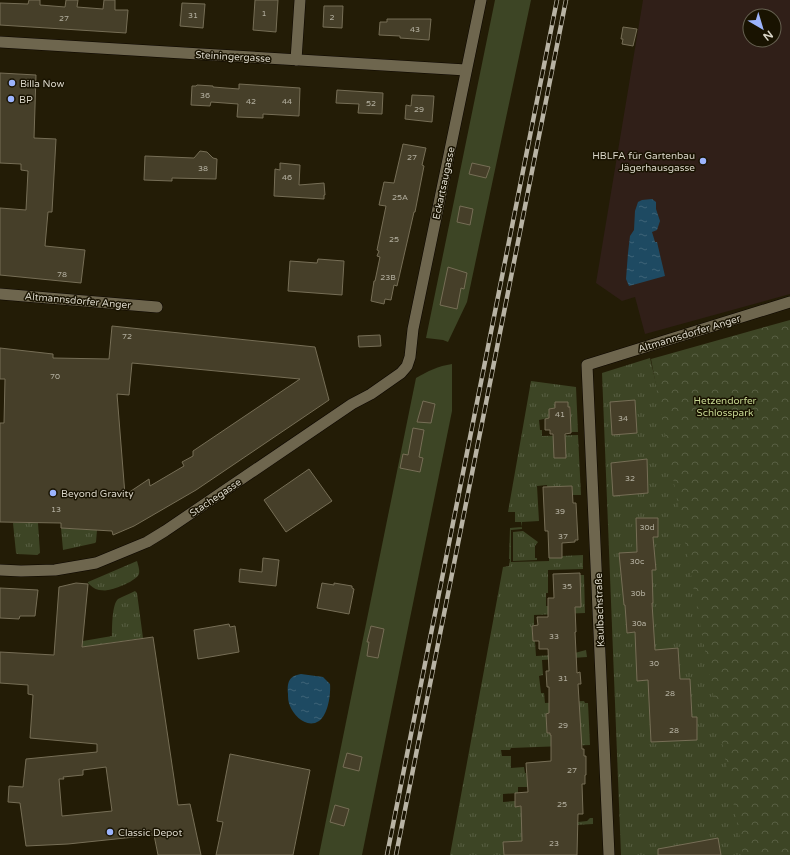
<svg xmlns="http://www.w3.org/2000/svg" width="790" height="855" font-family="'Varela Round',sans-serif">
<defs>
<pattern id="grass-tufts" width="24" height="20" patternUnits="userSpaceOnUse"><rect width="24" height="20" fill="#3d4525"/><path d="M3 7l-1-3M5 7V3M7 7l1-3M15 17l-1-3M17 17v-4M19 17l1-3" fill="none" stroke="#585f43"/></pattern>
<pattern id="forest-crowns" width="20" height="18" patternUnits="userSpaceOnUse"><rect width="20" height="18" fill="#3d4525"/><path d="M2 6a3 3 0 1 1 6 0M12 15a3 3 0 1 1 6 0" fill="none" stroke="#585f43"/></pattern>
<pattern id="water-ripples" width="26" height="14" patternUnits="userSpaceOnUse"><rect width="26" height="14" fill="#1e4a62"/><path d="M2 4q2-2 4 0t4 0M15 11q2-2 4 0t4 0" fill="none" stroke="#3e6377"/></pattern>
</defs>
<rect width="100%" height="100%" fill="#231c06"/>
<!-- education -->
<path fill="#301f18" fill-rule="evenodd" d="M643,0H790V294L645,334L635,297L622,301L596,283ZM750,16H774V40H750Z"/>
<!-- grass -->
<g fill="url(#grass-tufts)">
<path d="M650,358L651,362L765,855H621L602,373Z"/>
<path d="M531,381L576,387L578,432H571V407H568V402L555,403V408L549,409V418L539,420L540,430H542V436L578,435L581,495H573L572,486L547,487V485L537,486L539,521L522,522V529L511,530V562L549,561V558H562V556L583,555V569L548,570V593H546V606H554L555,608L581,607L580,575H584L585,613L534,615V625L532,626L533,640L535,641L536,656L571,654L586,650L587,657L542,660L543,675L539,676L541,693H544L545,703L584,701L585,703H588L590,745L511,748L510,750H501L502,756H511V768L524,767L525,773H526L527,777L534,776L533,787H518V793L503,794V802L515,801L516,807L526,806L559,821L578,820V822L587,821L590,818H593V824L541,827L526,843L513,841L504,842V855H450L503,567L509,566L510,559H509L510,528L522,527L521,522H515V512H508Z"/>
<path d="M13,523H38L40,553L37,555L17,554L16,553Z"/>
<path d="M61,528L97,530L96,542L95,543L63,550Z"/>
<path d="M523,531L538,542L535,546V558H537V560L513,561V532Z"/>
<path d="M137,561C138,565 140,570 139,574C136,581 116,589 108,590C105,591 102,590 99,590C94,589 91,586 88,583V582Z"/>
<path d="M135,591L137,593L143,638L82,647L83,641L112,636C112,628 112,604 118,599C123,596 130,594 135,591Z"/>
</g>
<!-- forest -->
<path fill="url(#forest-crowns)" d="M790,320V855H743L651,359Z"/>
<!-- garden -->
<g fill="#3d4525">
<path d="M495,0H531L467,302L448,342L443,340L426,338Z"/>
<path d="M452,364V411L362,855H319L416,378C428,371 438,366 452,364Z"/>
</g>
<!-- water -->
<g fill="url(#water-ripples)">
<path d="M652,199L656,202V209L660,221L657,230L652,232L655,242H657L665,276L629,286L626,279L628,253L630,236L634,230L635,211L638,202L642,200Z"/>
<path d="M301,674L323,677L330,684C331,694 328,715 319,721C307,729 294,716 290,706C288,702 288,697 288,694C287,682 289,676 301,674Z"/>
</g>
<!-- building -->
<g fill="#463f29" stroke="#766e56" fill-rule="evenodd">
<path d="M29,0H40V5L65,7L66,0H78L77,7L103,9L104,0H115V10H128L126,33L0,25V3L28,4Z"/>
<path d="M255,0H278L276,32L253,30Z"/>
<path d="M182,3L205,4L203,28L180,26Z"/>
<path d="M324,6H343L342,28L323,27Z"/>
<path d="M387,19H431L429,40L400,38V36L379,35L380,22H387Z"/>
<path d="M623,27L637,29L633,46L622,44L623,39H621Z"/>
<path d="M0,73L36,75L34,138L56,139L52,212H48L45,246L85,250L81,283L0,275V208L26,210L28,171L21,170V164L0,163Z"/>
<path d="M239,84L300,88L299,116L263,114V118L237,117L238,104L211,102L210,106L191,105L192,86H196L197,85L213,86V87L239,89Z"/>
<path d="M337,90L383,93L382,114L358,113L359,104L336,103Z"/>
<path d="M412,95L434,96L432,122L405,119L406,105L411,106Z"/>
<path d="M403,144L426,148L422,165L424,166L415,212H414L397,286L394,285L391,300L385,299L384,304L371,301L374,281H375L380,257L377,256L379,251L377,250L386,206L379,205L384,182L394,183Z"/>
<path d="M200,151L207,152L213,158L217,159L216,179L172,178V181L144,180L145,156L194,158Z"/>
<path d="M280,163L300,165L299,185L324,183L325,195H324V199L274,196L275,169L280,170Z"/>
<path d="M472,163L490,167L486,178L469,174Z"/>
<path d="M460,206L473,209L470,225L457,222Z"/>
<path d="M318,259L344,261L342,295L288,291L290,261L317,263Z"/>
<path d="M448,267L467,273L464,289L461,288L457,309L440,305Z"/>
<path d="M112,326L315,347L329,400L196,490L134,526L113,535L112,531L61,528V523L0,522V423H4L5,379H0V348L53,354V358L109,359ZM132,363L143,364L300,379L193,451V456L182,462L184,466L150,486L149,479L125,495L117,394L129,395Z"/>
<path d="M380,335L381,346L359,347L358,336Z"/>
<path d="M635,400L637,433L612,435L610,402Z"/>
<path d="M423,401L435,404L431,423L417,422Z"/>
<path d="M555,402H568V407H570L571,433L565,434L566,458H554L553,434H550V430H545V419L549,418V409L555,408Z"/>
<path d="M413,428L424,430L419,457L423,458L420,472L400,468L403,454L408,455Z"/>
<path d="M647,459L648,493L613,496L611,463Z"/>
<path d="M309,469L332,501L286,532L264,500Z"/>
<path d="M572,486L573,503H576L578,540H575V542L562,543V558H549L548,531H545L543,487Z"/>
<path d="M636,518H658V537H653L656,570H652L653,603H652L655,650L678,648L680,679H690L692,717H697V740L651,742L648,680L637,681L635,632L627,633L625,605H624L619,553L637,552Z"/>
<path d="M263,558L279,560L276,586L239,582L240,569L262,572Z"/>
<path d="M580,573L581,607H575L576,632H575L577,673L580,672L581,684H578L582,749H584V756H586V775H585V784H582L583,814H578L577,855H504L503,842L522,841L521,806L515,807V793L528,792L526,763L551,761V735H550V733H547L546,714L549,713V687H547L546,671H549L548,649H539V641H533L532,626L538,625L537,617H548V598H554L553,574Z"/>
<path d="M76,583L88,584L82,647L153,637L178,805L190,804L201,855H158L154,835L68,844L26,846L20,803L8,802L9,786L23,787L26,759L97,752V744L30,738L33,695L28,694V685L0,683V652L54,655L59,587ZM106,767L112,811L62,816L59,779H64L63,777L83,775V770Z"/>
<path d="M322,583L334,585V583L352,586V588L354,589L349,614L317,608Z"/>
<path d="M0,588L38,590L35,616H20L19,619L0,618Z"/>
<path d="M229,624L230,627L235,626L239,652L198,659L194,630Z"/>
<path d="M371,626L384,629L378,658L367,656L369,642H367Z"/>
<path d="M347,753L362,757L359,771L343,767Z"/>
<path d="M230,754L310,770L293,855H216L223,822L217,821Z"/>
<path d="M335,805L349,809L344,826L330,822Z"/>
<path d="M718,838L721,855H658V849Z"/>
</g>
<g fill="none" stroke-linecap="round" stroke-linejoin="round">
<defs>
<g id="minor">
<path d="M0,42L466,70"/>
<path d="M296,60L300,0"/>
<path d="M0,294L157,307"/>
<path d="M0,570L21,571L55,570L96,563L147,542L165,531L352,404L371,394L401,373L407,366L410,357L413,329L481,0"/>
<path d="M609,855L587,365L790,302"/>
</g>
</defs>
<!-- minor casing -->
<use href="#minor" stroke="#0c0600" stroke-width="12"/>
<!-- minor -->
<use href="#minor" stroke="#6e664e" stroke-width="11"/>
<defs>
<g id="rail">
<path d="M387,855L557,0"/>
<path d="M396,855L488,393L566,0"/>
</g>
</defs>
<!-- rail casing -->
<use href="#rail" stroke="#b8b3a4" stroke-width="4.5"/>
<!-- rail -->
<use href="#rail" stroke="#191301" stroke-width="3" stroke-dasharray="9" stroke-linecap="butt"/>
</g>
<!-- markers -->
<g fill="#9cb4fd" stroke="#191301" stroke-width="1.5">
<circle cx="12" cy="83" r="4"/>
<circle cx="11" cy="99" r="4"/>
<circle cx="703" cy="161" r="4"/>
<circle cx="53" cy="493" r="4"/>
<circle cx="110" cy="832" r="4"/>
</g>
<g text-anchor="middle" stroke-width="3" stroke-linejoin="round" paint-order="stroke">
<!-- number labels -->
<g font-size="8" fill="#b4b0a0">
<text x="264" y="16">1</text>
<text x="193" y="18">31</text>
<text x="332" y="20">2</text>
<text x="64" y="21">27</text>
<text x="415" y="32">43</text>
<text x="205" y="98">36</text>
<text x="251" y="104">42</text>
<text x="287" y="104">44</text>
<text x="371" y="106">52</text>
<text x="419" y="112">29</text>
<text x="412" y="160">27</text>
<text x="203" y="171">38</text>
<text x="287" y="180">46</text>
<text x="400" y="200">25A</text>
<text x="394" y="242">25</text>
<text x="62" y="277">78</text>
<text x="388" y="280">23B</text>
<text x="127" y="339">72</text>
<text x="55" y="379">70</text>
<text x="560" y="417">41</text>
<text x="623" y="421">34</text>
<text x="630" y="481">32</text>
<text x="56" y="512">13</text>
<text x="560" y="514">39</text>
<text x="647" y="530">30d</text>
<text x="563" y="539">37</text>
<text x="637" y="564">30c</text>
<text x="567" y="589">35</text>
<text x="638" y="596">30b</text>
<text x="639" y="626">30a</text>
<text x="554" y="639">33</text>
<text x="654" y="666">30</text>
<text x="563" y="681">31</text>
<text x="670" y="696">28</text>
<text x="563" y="728">29</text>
<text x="674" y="733">28</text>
<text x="572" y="773">27</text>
<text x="562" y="807">25</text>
<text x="554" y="846">23</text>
</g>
<!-- street labels -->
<g font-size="10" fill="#d9d5c8" stroke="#191301">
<text transform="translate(233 56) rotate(3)" y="4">Steiningergasse</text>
<text transform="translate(443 183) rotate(-78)" y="4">Eckartsaugasse</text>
<text transform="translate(78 300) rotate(5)" y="4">Altmannsdorfer Anger</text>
<text transform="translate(689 333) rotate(-17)" y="4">Altmannsdorfer Anger</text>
<text transform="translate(215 497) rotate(-34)" y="4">Stachegasse</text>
<text transform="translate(599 610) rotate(-92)" y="4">Kaulbachstraße</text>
</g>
<!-- poi labels -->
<g font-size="10" fill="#d9d5c8" stroke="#191301" text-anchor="start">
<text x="20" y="87">Billa Now</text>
<text x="19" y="103">BP</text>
<text x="695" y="159" text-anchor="end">HBLFA für Gartenbau<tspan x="695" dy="12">Jägerhausgasse</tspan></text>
<text x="61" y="497">Beyond Gravity</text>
<text x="118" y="836">Classic Depot</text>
</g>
<!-- park labels -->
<g font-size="10" fill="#c6d792" stroke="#191301">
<text x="725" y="404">Hetzendorfer<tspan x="725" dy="12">Schlosspark</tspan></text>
</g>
</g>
<!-- north arrow -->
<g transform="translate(762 28) rotate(142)"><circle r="19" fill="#191301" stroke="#666151"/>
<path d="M0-3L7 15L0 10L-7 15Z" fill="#9cb4fd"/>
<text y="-6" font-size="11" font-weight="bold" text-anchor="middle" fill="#d9d5c8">N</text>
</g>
</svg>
